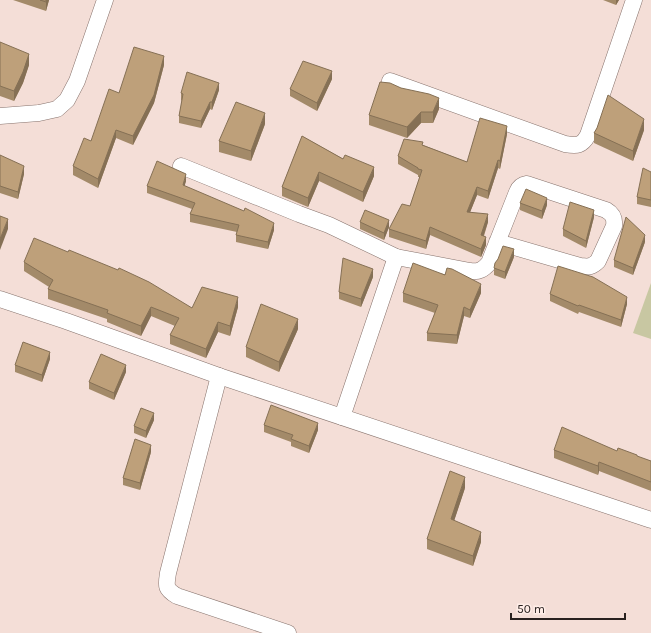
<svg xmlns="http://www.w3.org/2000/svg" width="651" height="633" font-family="Karla,sans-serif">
<rect width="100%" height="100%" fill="#f4ded7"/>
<!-- grass -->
<path fill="#c8c7a2" d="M651,283V339L633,333Z"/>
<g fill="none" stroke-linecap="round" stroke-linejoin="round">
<defs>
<g id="street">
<path d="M390,81L565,144C577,146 582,146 588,135L634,0"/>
<path d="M0,116L39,113L57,109L67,100L77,81L105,0"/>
<path d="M181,166L299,214L329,225L396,257"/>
<path d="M0,299L66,321L219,376L651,520"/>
<path d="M219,376L168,573C166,586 165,589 177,596L288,633"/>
<path d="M342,417L396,257L470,271C479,272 483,270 489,263L517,192C519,187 521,185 527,184L606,210C613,214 615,218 614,226L598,261C592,267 589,267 580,266L497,242"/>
</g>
</defs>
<!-- street casing -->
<use href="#street" stroke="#87736d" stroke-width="17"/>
<!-- street -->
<use href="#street" stroke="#fff" stroke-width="16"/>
</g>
<!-- wall -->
<g fill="#a38a69">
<path d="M13,0H49L46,11Z"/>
<path d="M603,0H619L616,5Z"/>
<path d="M0,42L29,65L23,83L14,101L0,96Z"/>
<path d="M164,65L154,103L133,145L116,138L98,188L73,175V166L91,141L119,93Z"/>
<path d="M332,79L317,111L290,96V89Z"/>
<path d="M401,88L439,109L433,123H421L407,138L369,125V115Z"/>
<path d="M219,90L212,110L210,109L201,128L179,123V116L182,101L181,100V93Z"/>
<path d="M265,124L251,161L219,152V141Z"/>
<path d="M597,128L644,130L633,161L594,143V133Z"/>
<path d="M507,134L500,169L498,168L488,199L477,195L470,212L488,222L484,236L486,245L481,257L430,235L426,249L389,237V229L410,206L420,177H418V175L398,164V156L423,145L467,162Z"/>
<path d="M302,136L374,176L363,202L319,181L308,207L282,196V187Z"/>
<path d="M0,155L24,174L18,199L0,193Z"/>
<path d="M651,172V207L637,204V197Z"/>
<path d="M186,181L184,186L274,230L268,249L236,242V235L237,232L190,222V214L192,209L147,193V186Z"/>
<path d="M520,203L547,205L542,219L520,210Z"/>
<path d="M594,217L586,248L563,236V229Z"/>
<path d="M360,222L389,227L384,240L360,229Z"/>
<path d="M645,242L633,275L614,267V260Z"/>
<path d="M514,257L505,279L494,275V268Z"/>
<path d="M24,262L192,308L238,307L230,336L218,332L206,358L170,344V335L175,326L151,316L141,336L107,322V319L48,299V289L49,287L24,271Z"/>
<path d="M445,275L481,293L470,318L464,316L457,344L427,341V333L435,313L403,302V293Z"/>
<path d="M373,277L361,307L339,299V292Z"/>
<path d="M550,294L627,304L621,327L579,312L578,314L550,301Z"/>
<path d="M298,329L279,372L246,357V347Z"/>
<path d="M50,359L42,382L15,372V365Z"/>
<path d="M126,372L114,400L89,389V382Z"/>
<path d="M154,420L146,438L134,433V426Z"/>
<path d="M264,425L318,430L309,453L291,446V442L264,432Z"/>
<path d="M554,450L617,451L651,461V491L599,471L598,475L554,458Z"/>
<path d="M151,452L140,490L123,485V478Z"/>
<path d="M465,488L454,521L481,542L473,566L427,549V539Z"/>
</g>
<!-- shaded-wall -->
<g fill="#857055">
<path d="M46,0H49L46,11Z"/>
<path d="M616,0H619L616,5Z"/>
<path d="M29,54V65L23,83L14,101V91Z"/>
<path d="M164,56V65L154,103L133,145V136Z"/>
<path d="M332,71V79L317,111V103Z"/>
<path d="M219,83V90L212,110V102Z"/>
<path d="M439,98V109L433,123V112Z"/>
<path d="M210,102V109L201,128V121Z"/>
<path d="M421,112V123L407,138V127Z"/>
<path d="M265,113V124L251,161V151Z"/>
<path d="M644,119V130L633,161V151Z"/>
<path d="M507,126V134L500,169V161Z"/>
<path d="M116,130V138L98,188V179Z"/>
<path d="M498,160V168L488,199V191Z"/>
<path d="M24,166V174L18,199V192Z"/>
<path d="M374,167V176L363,202V192Z"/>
<path d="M319,172V181L308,207V198Z"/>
<path d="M186,174V181L183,192V185Z"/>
<path d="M477,187V195L467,220V212Z"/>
<path d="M547,198V205L542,219V211Z"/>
<path d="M594,210V217L586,248V241Z"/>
<path d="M488,214V222L481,243V235Z"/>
<path d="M8,219V229L0,250V239Z"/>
<path d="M389,220V227L384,240V233Z"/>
<path d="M274,223V230L268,249V242Z"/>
<path d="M430,227V235L426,249V241Z"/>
<path d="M645,235V242L633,275V268Z"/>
<path d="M486,237V245L481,257V249Z"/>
<path d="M514,249V257L505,279V272Z"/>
<path d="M373,269V277L361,307V299Z"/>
<path d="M481,284V293L470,318V310Z"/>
<path d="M238,297V307L230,336V326Z"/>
<path d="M627,297V304L621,327V320Z"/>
<path d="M151,307V316L141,336V326Z"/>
<path d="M464,307V316L457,344V335Z"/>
<path d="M298,319V329L279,372V362Z"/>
<path d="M218,322V332L206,358V349Z"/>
<path d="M50,352V359L42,382V375Z"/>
<path d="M126,365V372L114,400V393Z"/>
<path d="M154,413V420L146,438V431Z"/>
<path d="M318,423V430L309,453V446Z"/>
<path d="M151,445V452L140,490V483Z"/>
<path d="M599,462V471L598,475V466Z"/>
<path d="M465,477V488L451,530V519Z"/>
<path d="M481,532V542L473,566V556Z"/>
</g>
<!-- building -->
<g fill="#bea07a" stroke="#857055">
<path d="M40,0H46V2Z"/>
<path d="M0,42L29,54L23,72L14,91L0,86Z"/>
<path d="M134,47L164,56L154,95L133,136L116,130L98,179L73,166L84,138L91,141L109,89L119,93Z"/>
<path d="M303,61L332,71L317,103L290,89Z"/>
<path d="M187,72L219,83L212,102H210L201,121L179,116L183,94L181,93Z"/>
<path d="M380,82L390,83L401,88L429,94L439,98L433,112H421L407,127L369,115Z"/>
<path d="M608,95L644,119L633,151L594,133L597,128Z"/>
<path d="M236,102L265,113L251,151L219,141Z"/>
<path d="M480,118L507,126L500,161L498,160L488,191L477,187L467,212L488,214L481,235L486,237L481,249L430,227L426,241L389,229L402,204L410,206L422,170L418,169V168L398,156L404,139L423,142L422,145L467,162Z"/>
<path d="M302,136L343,159L345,155L374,167L363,192L319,172L308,198L282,187Z"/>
<path d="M0,155L24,166L18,192L0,186Z"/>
<path d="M157,161L186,174L183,185L244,211L245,208L274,223L268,242L236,235L239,225L190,214L195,203L147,186Z"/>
<path d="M643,168L651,172V200L637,197Z"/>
<path d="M526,189L547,198L542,211L520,203Z"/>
<path d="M570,202L594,210L586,241L563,229Z"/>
<path d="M365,210L389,220L384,233L360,222Z"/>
<path d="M0,216L8,219L0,239Z"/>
<path d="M626,217L645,235L633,268L614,260Z"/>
<path d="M34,238L68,252L69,250L118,270L119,268L149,282L192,308L202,287L238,297L230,326L218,322L206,349L170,335L179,318L151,307L141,326L107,313L108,310L48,289L53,280L24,262Z"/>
<path d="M503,246L514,249L505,272L494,268L495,263L498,259Z"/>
<path d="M343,258L373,269L361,299L339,292Z"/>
<path d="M413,263L445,275L447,268L452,269L481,284L470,310L464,307L457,335L427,333L438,305L403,293Z"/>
<path d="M558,266L593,277L627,297L621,320L579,305L578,306L550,294Z"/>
<path d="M261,304L298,319L279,362L246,347Z"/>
<path d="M23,342L50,352L42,375L15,365Z"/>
<path d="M101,354L126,365L114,393L89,382Z"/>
<path d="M271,405L318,423L309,446L291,439L293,435L264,425Z"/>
<path d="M141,408L154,413L146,431L134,426Z"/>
<path d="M562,427L617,451L618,448L637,455V456L651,461V482L599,462L598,466L554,450Z"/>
<path d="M135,439L151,445L140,483L123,478Z"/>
<path d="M450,471L465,477L451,519L481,532L473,556L427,539Z"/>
</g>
<!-- scale -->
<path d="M511 613v6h114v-6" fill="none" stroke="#29211f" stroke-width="2"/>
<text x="517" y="613" font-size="12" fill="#29211f" stroke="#ffede7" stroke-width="3" paint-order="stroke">50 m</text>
</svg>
